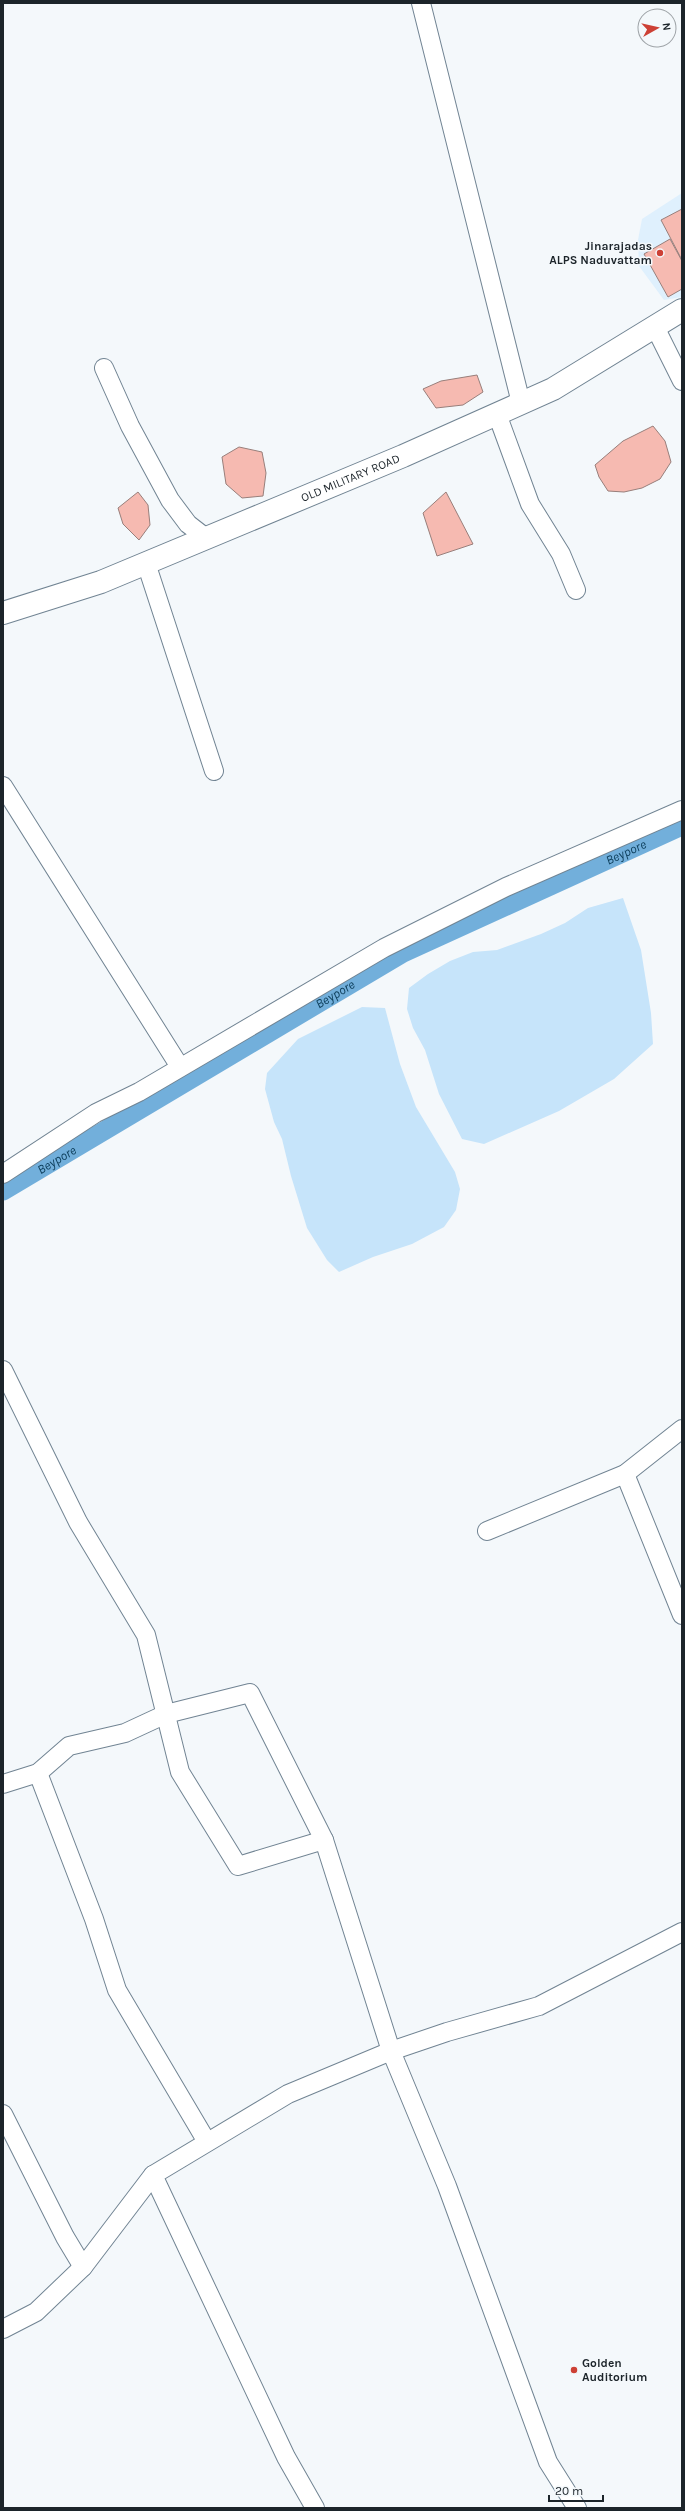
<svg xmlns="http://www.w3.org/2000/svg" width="685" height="2511" font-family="Karla,sans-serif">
<rect width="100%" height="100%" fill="#f4f8fb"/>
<!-- built -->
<path fill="#dff0fd" d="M682,193V297L664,300L639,266L638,240L642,219Z"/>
<!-- green -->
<g fill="#c6e4fa">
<path d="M623,898L641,950L651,1013L653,1044L614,1079L559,1111L484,1144L462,1139L439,1094L425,1050L413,1028L407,1009L409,988L428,974L450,961L473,952L497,950L541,934L565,923L588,908Z"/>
<path d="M362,1007L385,1008L400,1064L416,1107L455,1172L460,1189L456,1210L444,1227L412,1244L373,1257L339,1272L327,1260L307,1228L291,1176L282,1139L274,1122L265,1089L267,1073L298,1039Z"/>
</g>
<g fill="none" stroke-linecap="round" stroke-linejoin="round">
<!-- canal -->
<path stroke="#72afdb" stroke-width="19" id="s1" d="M3,1191L403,953L682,826"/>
</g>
<!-- building -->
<g fill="#f6bab1" stroke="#987f7b">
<path d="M682,209V260L661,220Z"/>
<path d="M670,239L682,261V289L668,297L644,254Z"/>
<path d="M477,375L483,392L463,405L436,408L423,389L441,381Z"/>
<path d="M653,426L665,441L671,462L660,479L642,488L624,492L608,491L599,477L595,465L623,441Z"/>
<path d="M239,447L262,452L266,473L263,496L242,498L226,484L222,457Z"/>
<path d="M138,492L148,505L150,525L139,540L123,524L118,508Z"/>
<path d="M446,492L473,544L437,556L423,513Z"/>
</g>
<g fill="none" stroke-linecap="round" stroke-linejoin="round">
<defs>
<g id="street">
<path d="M421,3L521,403"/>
<path d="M655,327L682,381"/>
<path d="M104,368L130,426L170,500L188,524L206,538"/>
<path d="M497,414L530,504L561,554L576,590"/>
<path d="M146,563L214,771"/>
<path d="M3,786L180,1067"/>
<path d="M3,1174L96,1113L139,1092L384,948L506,887L682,810"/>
<path d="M3,1370L78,1522L146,1635L180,1772L238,1866L324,1840L391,2051L447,2186L548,2462L577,2508"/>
<path d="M625,1474L682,1615"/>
<path d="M487,1531L625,1474L682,1429"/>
<path d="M38,1773L94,1919L117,1990L207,2142"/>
<path d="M3,1784L38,1773L69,1746L125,1733L166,1714L250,1693L324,1840"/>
<path d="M3,2114L65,2237L83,2267L153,2175"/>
<path d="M3,2329L36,2312L83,2267"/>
<path d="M315,2508L286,2457L153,2175L288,2094L391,2051L447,2032L539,2006L682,1932"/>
</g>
<g id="secondary">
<path id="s2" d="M3,613L101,582L403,456L553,389L682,310"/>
</g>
</defs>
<!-- street casing -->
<use href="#street" stroke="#718493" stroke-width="20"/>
<!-- secondary casing -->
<use href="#secondary" stroke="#718493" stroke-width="24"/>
<!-- street -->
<use href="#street" stroke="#fff" stroke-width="18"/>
<!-- secondary -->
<use href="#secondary" stroke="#fff" stroke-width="22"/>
</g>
<!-- markers -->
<g fill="#cd4035" stroke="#f4f8fb" stroke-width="1.5">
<circle cx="660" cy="253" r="4"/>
<circle cx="574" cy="2370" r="4"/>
</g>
<g text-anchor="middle" stroke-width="3" stroke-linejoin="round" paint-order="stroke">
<!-- poi labels -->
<g font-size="12" font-weight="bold" fill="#1c242a" stroke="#f4f8fb" text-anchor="end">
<text x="652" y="250">Jinarajadas<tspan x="652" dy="14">ALPS Naduvattam</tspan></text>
<text x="582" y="2367" text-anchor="start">Golden<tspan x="582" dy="14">Auditorium</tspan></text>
</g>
<!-- street labels -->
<g font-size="12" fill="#1c242a" stroke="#f4f8fb">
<text dy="4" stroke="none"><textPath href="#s2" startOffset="373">OLD MILITARY ROAD</textPath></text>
</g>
<!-- water labels -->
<g font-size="13" font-style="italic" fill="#0f405d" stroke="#f4f8fb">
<text dy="5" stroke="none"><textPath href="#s1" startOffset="710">Beypore</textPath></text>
<text dy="5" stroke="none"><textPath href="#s1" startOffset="386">Beypore</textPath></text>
<text dy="5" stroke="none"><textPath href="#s1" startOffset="62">Beypore</textPath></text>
</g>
</g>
<!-- border -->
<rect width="685" height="2511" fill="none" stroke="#1c242a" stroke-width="8"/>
<!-- north arrow -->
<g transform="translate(657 28) rotate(82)"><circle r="19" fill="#f4f8fb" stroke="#9ea3a7"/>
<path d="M0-3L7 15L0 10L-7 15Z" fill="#cd4035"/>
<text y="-6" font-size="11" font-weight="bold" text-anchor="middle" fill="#1c242a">N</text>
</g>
<!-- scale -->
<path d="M549 2495v6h54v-6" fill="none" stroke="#1c242a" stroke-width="2"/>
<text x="555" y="2495" font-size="12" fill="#1c242a" stroke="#f4f8fb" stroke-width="3" paint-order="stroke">20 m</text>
</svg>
